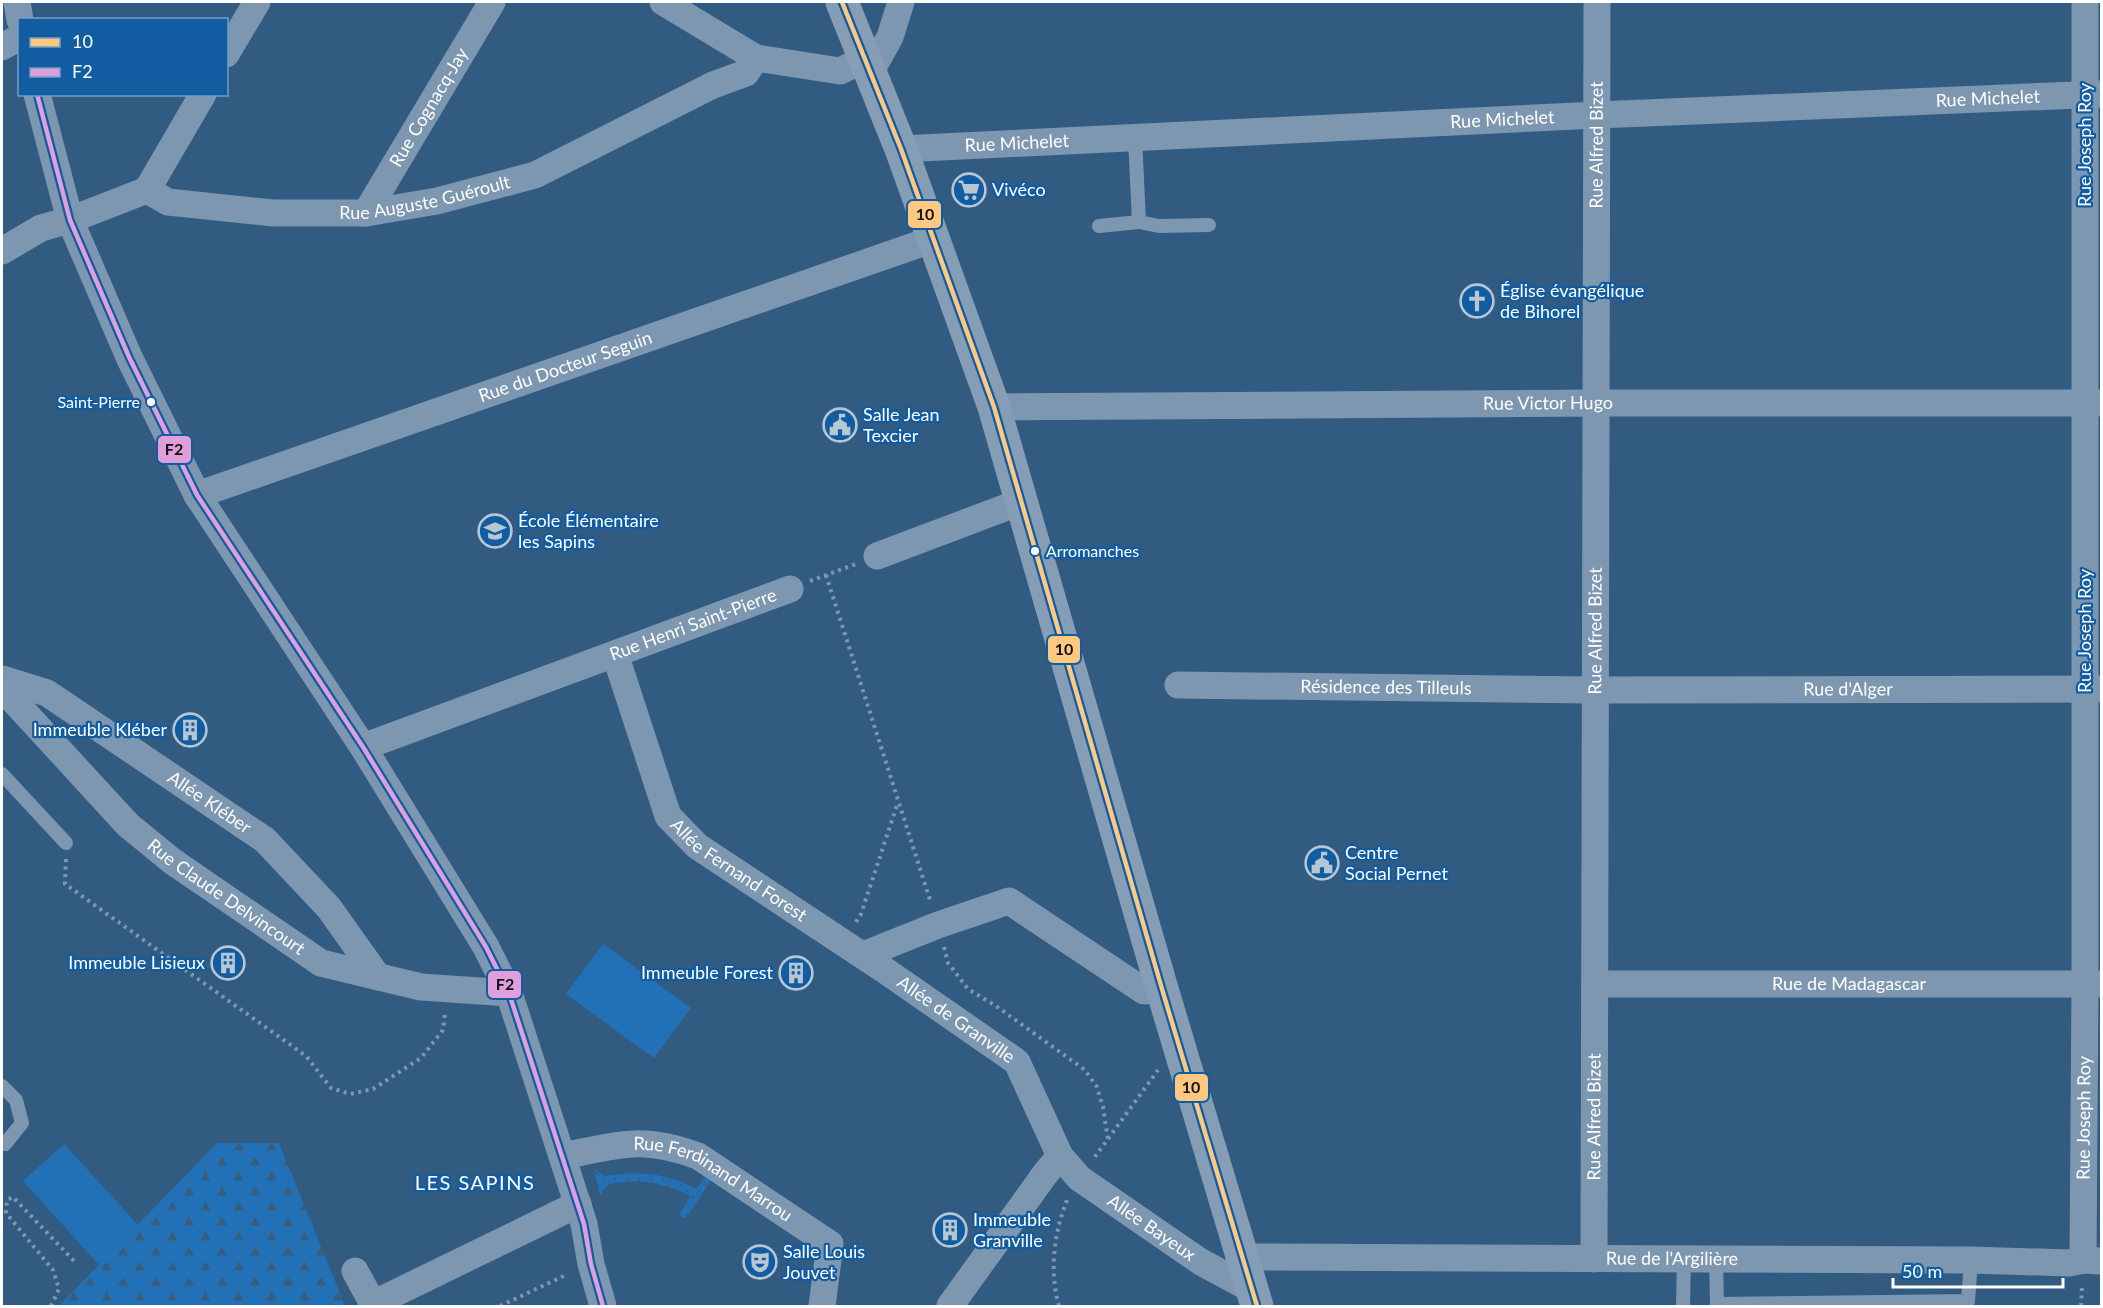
<svg xmlns="http://www.w3.org/2000/svg" width="2103" height="1308" font-family="Lato,sans-serif">
<defs>
<pattern id="grass-dots" width="8" height="8" patternUnits="userSpaceOnUse" patternTransform="scale(1.5)"><rect width="8" height="8" fill="#2271b6"/><path d="M2 2h.1M6 6h.1" fill="none" stroke="#395d7c" stroke-width="1.8" stroke-linecap="round"/></pattern>
<pattern id="forest-firs" width="22" height="20" patternUnits="userSpaceOnUse" patternTransform="scale(1.5)"><rect width="22" height="20" fill="#2271b6"/><path d="M5 1l3.5 6h-7zM16 11l3.5 6h-7z" fill="#395d7c"/></pattern>
</defs>
<rect width="100%" height="100%" fill="#325b81"/>
<!-- grass -->
<path fill="url(#grass-dots)" d="M594,1169L605,1176C638,1170 666,1173 696,1189L705,1177L711,1180L687,1217L683,1218L680,1214L690,1196C661,1182 641,1178 608,1184L600,1196Z"/>
<!-- forest -->
<path fill="url(#forest-firs)" d="M217,1143H279L345,1306H59Z"/>
<!-- garden -->
<g fill="#2271b6">
<path d="M603,944L691,1008L654,1058L566,994Z"/>
<path d="M64,1144L141,1228L100,1266L23,1181Z"/>
</g>
<g fill="none" stroke-linecap="round" stroke-linejoin="round">
<!-- path -->
<g stroke="#7d97b1" stroke-width="4" stroke-dasharray="3 4.5" stroke-linecap="butt">
<path d="M826,575L931,903"/>
<path d="M810,581L856,564"/>
<path d="M66,859L65,884L306,1056L331,1088L350,1094L373,1089L421,1058L443,1030L445,1013"/>
<path d="M856,922L861,914L898,802"/>
<path d="M944,947L948,963L968,989L996,1006L1085,1070L1097,1087L1103,1107L1108,1139L1094,1158"/>
<path d="M1108,1139L1158,1070"/>
<path d="M51,1306L59,1289L53,1270L6,1213L7,1200L13,1197L74,1261"/>
<path d="M500,1306L568,1274"/>
<path d="M1059,1306C1049,1271 1054,1233 1067,1200"/>
<path d="M2081,1306L2082,1285"/>
</g>
<!-- lane -->
<g stroke="#7d97b1" stroke-width="14">
<path d="M1135,137L1139,222L1159,226L1209,225"/>
<path d="M1099,226L1139,222"/>
<path d="M2,774L66,843"/>
<path d="M2,1086L16,1100L22,1123L5,1144L2,1143"/>
<path d="M1716,1259L1717,1304L1968,1301L1971,1260"/>
<path d="M1683,1306L1684,1259"/>
</g>
<!-- street -->
<g stroke="#7d97b1" stroke-width="27">
<path d="M17,2L20,20"/>
<path d="M663,2L756,58L840,71L865,59"/>
<path d="M2,47L20,37"/>
<path d="M226,54L257,2"/>
<path d="M870,73L890,37L901,2"/>
<path d="M37,94L70,220L129,357L197,495L363,747L486,947L509,993L584,1224L591,1264L603,1306"/>
<path id="s1" d="M901,149L1597,115L2101,94"/>
<path d="M147,190L203,94"/>
<path id="s2" d="M366,213L492,2"/>
<path id="s3" d="M2,251L41,228L70,220L147,190L168,202L273,213H366L437,201L535,175L713,85L746,73L756,58"/>
<path id="s4" d="M994,407L1606,403H2102"/>
<path id="s5" d="M197,495L934,239"/>
<path d="M877,556L1023,501"/>
<path id="s6" d="M615,654L668,816L697,846L883,969L1017,1062L1060,1156L1045,1174L950,1306"/>
<path id="s7" d="M2,679L47,693L265,840L329,908L378,977"/>
<path id="s8" d="M1178,685L1595,690L2102,689"/>
<path id="s9" d="M2,688L128,825L172,861L321,963L421,987L509,993"/>
<path id="s10" d="M363,747L790,589"/>
<path d="M863,955L938,925L1009,901L1144,991L1162,989"/>
<path id="s11" d="M1595,984H2102"/>
<path id="s12" d="M563,1156C619,1145 641,1135 698,1156L830,1244L822,1306"/>
<path id="s13" d="M1060,1156L1079,1178L1201,1262L1251,1289"/>
<path id="s14" d="M1243,1257L1971,1260L2069,1263L2083,1260L2100,1261"/>
<path id="s15" d="M1594,1259L1597,2"/>
<path id="s16" d="M2083,1260L2085,984V2"/>
<path d="M355,1271L373,1304L578,1204"/>
</g>
<!-- secondary -->
<path stroke="#859eb6" stroke-width="33" d="M842,2L901,149L994,407L1162,989L1257,1306"/>
<defs>
<path id="bus-1" d="M842,2L901,149L994,407L1162,989L1257,1306"/>
<path id="bus-2" d="M37,94L70,220L129,357L197,495L363,747L486,947L509,993L584,1224L591,1264L603,1306"/>
</defs>
<!-- bus-1 casing -->
<use href="#bus-1" stroke="#125ca1" stroke-width="9"/>
<!-- bus-2 casing -->
<use href="#bus-2" stroke="#125ca1" stroke-width="9"/>
<!-- bus-1 -->
<use href="#bus-1" stroke="#ffc880" stroke-width="4.5"/>
<!-- bus-2 -->
<use href="#bus-2" stroke="#df9fdb" stroke-width="4.5"/>
</g>
<!-- icons -->
<defs>
<symbol id="supermarket-ring" viewBox="-11 -11 22 22"><circle r="9.5" fill="#125ca1" stroke="#b7c6d3" stroke-width="1.5"/><path d="M-6-5.5h2.5l.6 2H6L4.5 2H-2.5L-4.4-4H-6ZM-1.5 3.2a1.3 1.3 0 1 0 .1 0ZM3 3.2a1.3 1.3 0 1 0 .1 0Z" fill="#b7c6d3"/></symbol>
<symbol id="church-ring" viewBox="-11 -11 22 22"><circle r="9.5" fill="#125ca1" stroke="#b7c6d3" stroke-width="1.5"/><path d="M-1.2-6h2.4v3.5h3.3v2.4h-3.3V6h-2.4V-.1h-3.3v-2.4h3.3Z" fill="#b7c6d3"/></symbol>
<symbol id="civic-ring" viewBox="-11 -11 22 22"><circle r="9.5" fill="#125ca1" stroke="#b7c6d3" stroke-width="1.5"/><path d="M-.6-6.5H3V-4.5H.6V-3L4-1V1h2V6H-6V1h2V-1L-.6-3ZM-1.2 2.5V6h2.4V2.5Z" fill="#b7c6d3"/></symbol>
<symbol id="school-ring" viewBox="-11 -11 22 22"><circle r="9.5" fill="#125ca1" stroke="#b7c6d3" stroke-width="1.5"/><path d="M0-5L7-2L0 1L-7-2ZM-4 1L0 2.5L4 1V4Q0 6-4 4Z" fill="#b7c6d3"/></symbol>
<symbol id="building-ring" viewBox="-11 -11 22 22"><circle r="9.5" fill="#125ca1" stroke="#b7c6d3" stroke-width="1.5"/><path d="M-4-6H4V6H1V3H-1V6H-4ZM-2.5-4.3h1.7v1.8h-1.7ZM.8-4.3h1.7v1.8H.8ZM-2.5-1h1.7V.8h-1.7ZM.8-1h1.7V.8H.8Z" fill="#b7c6d3"/></symbol>
<symbol id="theatre-ring" viewBox="-11 -11 22 22"><circle r="9.5" fill="#125ca1" stroke="#b7c6d3" stroke-width="1.5"/><path d="M-5-5.5Q0-4 5-5.5V0Q5 5 0 6Q-5 5-5 0ZM-3.3-2.5H-1v1.5H-3.3ZM1-2.5H3.3v1.5H1ZM-2.8 1Q0 5.5 2.8 1Z" fill="#b7c6d3"/></symbol>
</defs>
<g fill-rule="evenodd">
<use href="#supermarket-ring" x="950" y="171" width="38" height="38"/>
<use href="#church-ring" x="1458" y="282" width="38" height="38"/>
<use href="#civic-ring" x="821" y="406" width="38" height="38"/>
<use href="#school-ring" x="476" y="512" width="38" height="38"/>
<use href="#building-ring" x="171" y="711" width="38" height="38"/>
<use href="#civic-ring" x="1303" y="844" width="38" height="38"/>
<use href="#building-ring" x="209" y="944" width="38" height="38"/>
<use href="#building-ring" x="777" y="954" width="38" height="38"/>
<use href="#building-ring" x="931" y="1211" width="38" height="38"/>
<use href="#theatre-ring" x="741" y="1243" width="38" height="38"/>
</g>
<!-- markers -->
<g fill="#fff" stroke="#125ca1" stroke-width="2">
<circle cx="151" cy="402" r="5"/>
<circle cx="1035" cy="551" r="5"/>
</g>
<g text-anchor="middle" stroke-width="4.5" stroke-linejoin="round" paint-order="stroke">
<!-- bus labels -->
<g font-size="16" fill="#fff" stroke="#125ca1" text-anchor="end">
<text x="140" y="408">Saint-Pierre</text>
<text x="1046" y="557" text-anchor="start">Arromanches</text>
</g>
<!-- street labels -->
<g font-size="18" fill="#fff" stroke="#125ca1">
<text dy="6" stroke="none"><textPath href="#s1" startOffset="1088">Rue Michelet</textPath></text>
<text dy="6" stroke="none"><textPath href="#s2" startOffset="123">Rue Cognacq-Jay</textPath></text>
<text dy="6" stroke="none"><textPath href="#s1" startOffset="602">Rue Michelet</textPath></text>
<text dy="6" stroke="none"><textPath href="#s1" startOffset="116">Rue Michelet</textPath></text>
<text dy="6" stroke="none"><textPath href="#s15" startOffset="1114">Rue Alfred Bizet</textPath></text>
<text transform="translate(2085 145) rotate(-90)" y="6">Rue Joseph Roy</text>
<text dy="6" stroke="none"><textPath href="#s3" startOffset="441">Rue Auguste Guéroult</textPath></text>
<text dy="6" stroke="none"><textPath href="#s5" startOffset="390">Rue du Docteur Seguin</textPath></text>
<text dy="6" stroke="none"><textPath href="#s4" startOffset="554">Rue Victor Hugo</textPath></text>
<text dy="6" stroke="none"><textPath href="#s10" startOffset="352">Rue Henri Saint-Pierre</textPath></text>
<text dy="6" stroke="none"><textPath href="#s15" startOffset="628">Rue Alfred Bizet</textPath></text>
<text transform="translate(2085 631) rotate(-90)" y="6">Rue Joseph Roy</text>
<text dy="6" stroke="none"><textPath href="#s8" startOffset="208">Résidence des Tilleuls</textPath></text>
<text dy="6" stroke="none"><textPath href="#s8" startOffset="670">Rue d'Alger</textPath></text>
<text dy="6" stroke="none"><textPath href="#s7" startOffset="243">Allée Kléber</textPath></text>
<text dy="6" stroke="none"><textPath href="#s6" startOffset="260">Allée Fernand Forest</textPath></text>
<text dy="6" stroke="none"><textPath href="#s9" startOffset="308">Rue Claude Delvincourt</textPath></text>
<text dy="6" stroke="none"><textPath href="#s11" startOffset="254">Rue de Madagascar</textPath></text>
<text dy="6" stroke="none"><textPath href="#s6" startOffset="524">Allée de Granville</textPath></text>
<text dy="6" stroke="none"><textPath href="#s15" startOffset="142">Rue Alfred Bizet</textPath></text>
<text dy="6" stroke="none"><textPath href="#s16" startOffset="142">Rue Joseph Roy</textPath></text>
<text dy="6" stroke="none"><textPath href="#s12" startOffset="160">Rue Ferdinand Marrou</textPath></text>
<text dy="6" stroke="none"><textPath href="#s13" startOffset="117">Allée Bayeux</textPath></text>
<text dy="6" stroke="none"><textPath href="#s14" startOffset="429">Rue de l'Argilière</textPath></text>
</g>
<!-- poi labels -->
<g font-size="18" fill="#fff" stroke="#125ca1" text-anchor="start">
<text x="992" y="196">Vivéco</text>
<text x="1500" y="297">Église évangélique<tspan x="1500" dy="21">de Bihorel</tspan></text>
<text x="863" y="421">Salle Jean<tspan x="863" dy="21">Texcier</tspan></text>
<text x="518" y="527">École Élémentaire<tspan x="518" dy="21">les Sapins</tspan></text>
<text x="167" y="736" text-anchor="end">Immeuble Kléber</text>
<text x="1345" y="859">Centre<tspan x="1345" dy="21">Social Pernet</tspan></text>
<text x="205" y="969" text-anchor="end">Immeuble Lisieux</text>
<text x="773" y="979" text-anchor="end">Immeuble Forest</text>
<text x="973" y="1226">Immeuble<tspan x="973" dy="21">Granville</tspan></text>
<text x="783" y="1258">Salle Louis<tspan x="783" dy="21">Jouvet</tspan></text>
</g>
<!-- neighbourhood labels -->
<g font-size="20" letter-spacing="1.5" fill="#fff" stroke="#125ca1">
<text x="475" y="1190">LES SAPINS</text>
</g>
</g>
<g stroke="#125ca1" stroke-width="2">
<rect x="907" y="200" width="35" height="29" rx="6" fill="#ffc880"/>
<rect x="157" y="435" width="35" height="29" rx="6" fill="#df9fdb"/>
<rect x="1047" y="635" width="34" height="29" rx="6" fill="#ffc880"/>
<rect x="487" y="970" width="35" height="29" rx="6" fill="#df9fdb"/>
<rect x="1174" y="1073" width="35" height="29" rx="6" fill="#ffc880"/>
</g>
<g font-size="16" text-anchor="middle" font-weight="bold" fill="#111">
<text x="925" y="220">10</text>
<text x="174" y="455">F2</text>
<text x="1064" y="655">10</text>
<text x="505" y="990">F2</text>
<text x="1191" y="1093">10</text>
</g>
<!-- border -->
<rect width="2103" height="1308" fill="none" stroke="#ffffff" stroke-width="6"/>
<!-- legend -->
<rect x="18" y="18" width="210" height="78" fill="#125ca1" stroke="#719dc7" stroke-width="1.5"/>
<rect x="30" y="38" width="30" height="9" fill="#ffc880" stroke="#719dc7" stroke-width="1.5"/>
<text x="72" y="48" font-size="18" fill="#ffffff">10</text>
<rect x="30" y="68" width="30" height="9" fill="#df9fdb" stroke="#719dc7" stroke-width="1.5"/>
<text x="72" y="78" font-size="18" fill="#ffffff">F2</text>
<!-- scale -->
<path d="M1893 1278v9h170v-9" fill="none" stroke="#ffffff" stroke-width="3"/>
<text x="1902" y="1278" font-size="18" fill="#ffffff" stroke="#125ca1" stroke-width="4.5" paint-order="stroke">50 m</text>
</svg>
